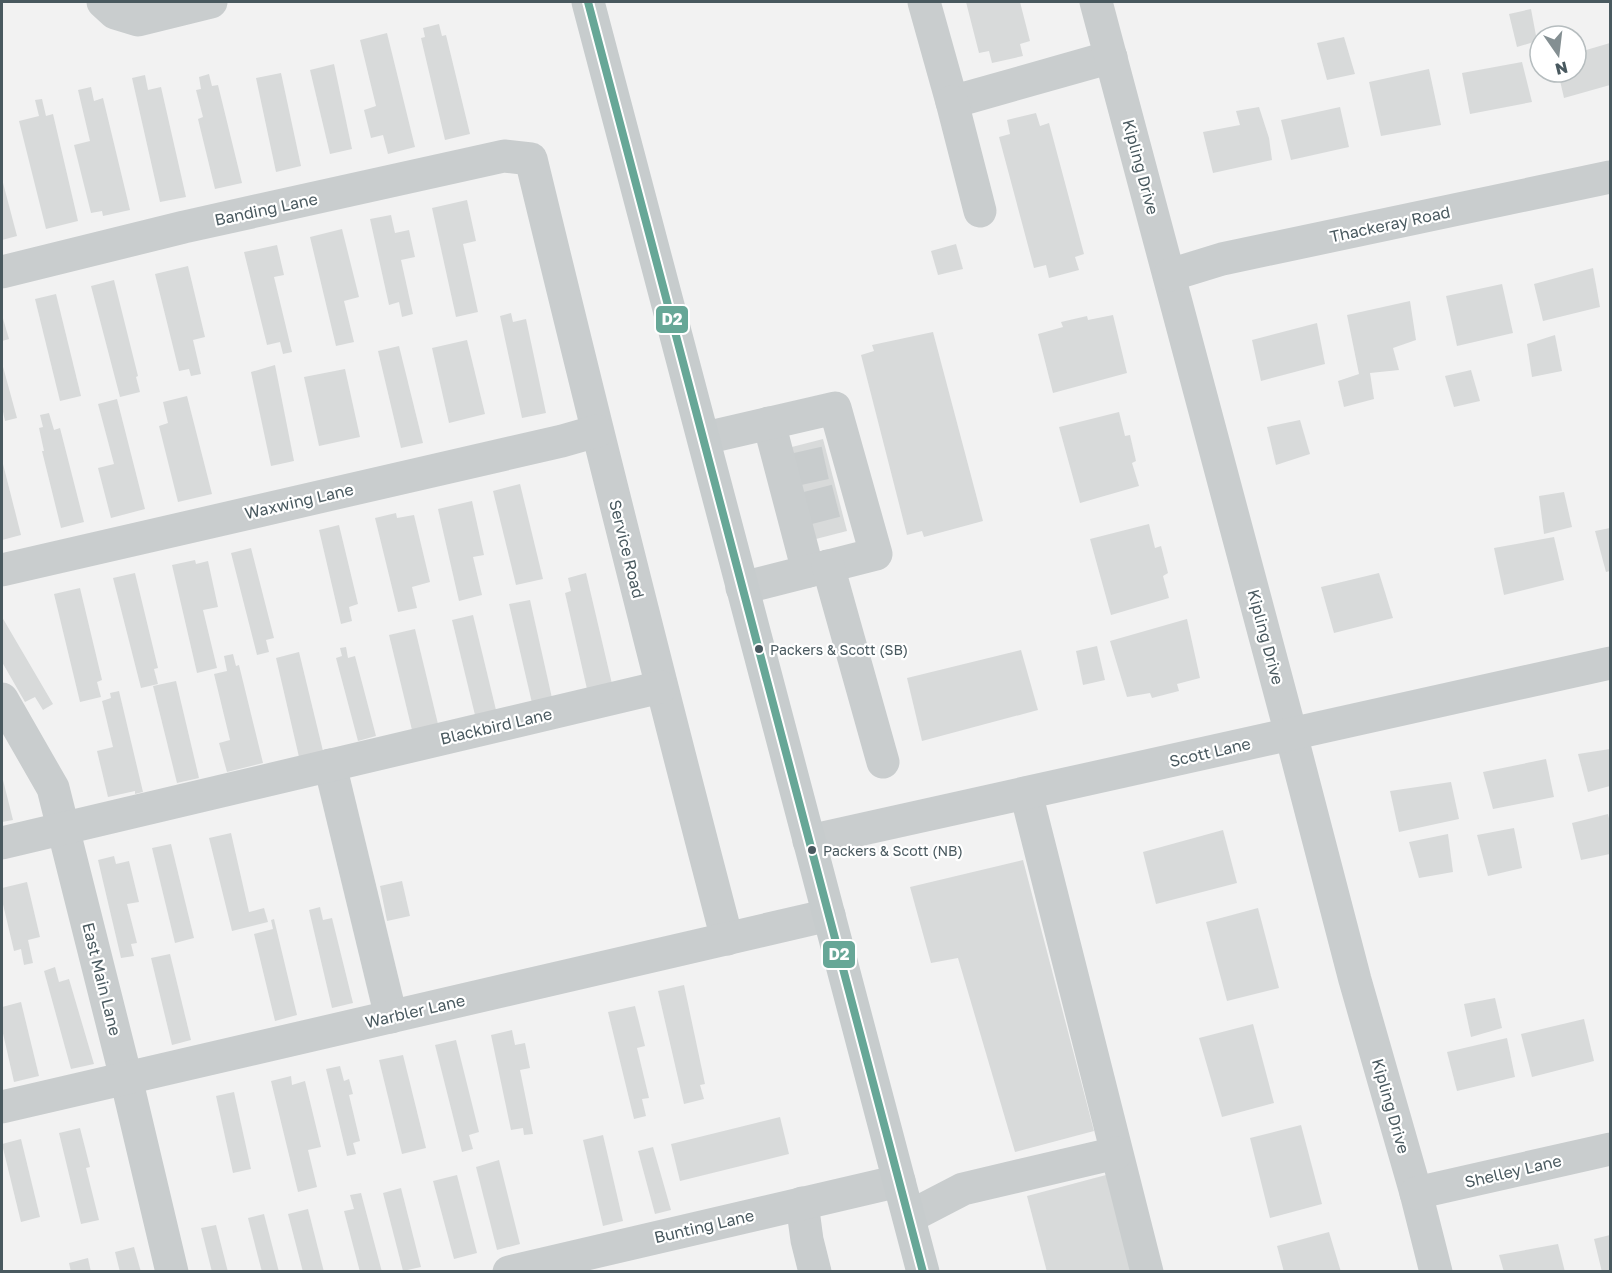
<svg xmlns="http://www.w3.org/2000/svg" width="1612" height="1273" font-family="'Golos Text',sans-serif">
<rect width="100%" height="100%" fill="#f2f2f2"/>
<!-- building -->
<g fill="#d8dada">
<path d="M966,2H1020L1030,41L1020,44L1023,56L992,63L989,51L979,53Z"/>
<path d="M1531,9L1537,41L1517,47L1509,14Z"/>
<path d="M439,24L442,36L446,35L470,134L445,140L421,38L425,37L423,28Z"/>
<path d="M387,33L415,147L388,154L383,135L371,138L364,110L376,106L360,40Z"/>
<path d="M1344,37L1355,74L1327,80L1317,43Z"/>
<path d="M1610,43V85L1564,98L1558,72H1576V53Z"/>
<path d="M1522,62L1532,102L1470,114L1462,73Z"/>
<path d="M334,64L352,149L330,154L310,70Z"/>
<path d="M1429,69L1441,125L1381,136L1369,82Z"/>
<path d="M281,73L301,166L276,172L256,78Z"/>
<path d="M209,74L212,86L218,85L242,183L215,189L198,119L203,117L196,90L201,89L199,77Z"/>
<path d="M145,75L148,90L161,87L186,197L160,202L132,78Z"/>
<path d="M91,87L94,101L103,98L130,210L103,216L102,211L91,213L74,145L90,141L78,90Z"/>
<path d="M42,99L46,116L53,114L78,221L46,229L19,121L39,116L35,100Z"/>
<path d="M1259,107L1269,138L1272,160L1213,173L1203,132L1240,125L1236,111Z"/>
<path d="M1340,107L1349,147L1291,160L1281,120Z"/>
<path d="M1036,113L1040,126L1049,123L1084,254L1075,257L1079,270L1049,278L1046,265L1034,268L999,137L1010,134L1007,120Z"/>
<path d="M2,179L17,236L2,240Z"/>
<path d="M467,200L476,241L463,244L478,312L456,317L432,208Z"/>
<path d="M391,215L395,233L409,230L415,257L401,260L413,314L402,317L399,302L389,305L370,219Z"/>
<path d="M342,229L359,297L344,301L354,342L336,346L310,237Z"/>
<path d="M956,244L963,269L938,275L931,251Z"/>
<path d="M277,245L284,275L274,277L292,352L283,354L280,342L267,345L244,252Z"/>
<path d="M188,266L205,337L193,340L201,374L191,376L189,369L179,371L155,274Z"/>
<path d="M1593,268L1600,307L1543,321L1534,284Z"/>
<path d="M114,280L138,376L136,377L140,392L120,397L91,286Z"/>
<path d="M1502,284L1513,333L1457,346L1446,296Z"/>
<path d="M56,294L81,396L60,401L35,299Z"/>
<path d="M1410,301L1416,340L1393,348L1399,370L1370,373L1374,399L1344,407L1338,381L1359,374L1347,315Z"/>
<path d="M511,313L513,322L526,319L546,413L522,418L500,316Z"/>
<path d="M2,315L9,339L2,341Z"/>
<path d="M1113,315L1127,373L1053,393L1038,334L1063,327L1061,322L1087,316L1088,320Z"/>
<path d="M1317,323L1325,364L1261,381L1252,340Z"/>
<path d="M933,332L983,521L924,537L922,531L907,535L861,355L874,351L872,345Z"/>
<path d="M1555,335L1562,371L1532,377L1527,344Z"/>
<path d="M467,340L485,414L449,423L432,348Z"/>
<path d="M399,346L423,443L401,448L378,351Z"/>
<path d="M2,363L17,418L5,421L2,407Z"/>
<path d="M275,365L294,461L271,466L251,372Z"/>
<path d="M345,369L360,437L319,446L304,377Z"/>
<path d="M1471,370L1480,401L1454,407L1445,376Z"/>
<path d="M187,396L212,494L178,502L159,426L168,423L163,402Z"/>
<path d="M117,399L145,509L111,518L98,468L114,464L98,404Z"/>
<path d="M1119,412L1125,436L1130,435L1136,461L1132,463L1139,486L1080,503L1059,427Z"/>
<path d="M49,413L54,430L60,428L84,522L61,528L42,451H44L39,428L43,427L40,415Z"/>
<path d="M1300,420L1310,454L1276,465L1267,427Z"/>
<path d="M823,439L847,531L812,540L788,448Z"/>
<path d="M2,460L21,535L2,540Z"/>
<path d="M520,484L543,579L516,585L493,491Z"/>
<path d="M1564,492L1572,527L1544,534L1539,496Z"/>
<path d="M472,501L484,555L473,557L482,595L459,601L438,509Z"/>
<path d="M396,513L397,518L414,515L430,582L412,587L417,608L398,612L375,518Z"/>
<path d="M1149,524L1155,548L1161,546L1168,573L1163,576L1169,598L1111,615L1090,539Z"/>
<path d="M339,525L358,604L349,607L352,621L341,624L319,530Z"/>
<path d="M1610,528V571L1606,572L1595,531Z"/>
<path d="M1554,537L1564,580L1504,595L1494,548Z"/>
<path d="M251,548L274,638L266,640L269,652L257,655L231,553Z"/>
<path d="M195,560L196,564L208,561L218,607L203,610L217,668L197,673L172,565Z"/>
<path d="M135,573L158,668L154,669L158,684L141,688L113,578Z"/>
<path d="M586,573L612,684L587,689L565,593L571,591L568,578Z"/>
<path d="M1379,573L1393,618L1334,633L1321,587Z"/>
<path d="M80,588L102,680L97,682L101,697L80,702L54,594Z"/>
<path d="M530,600L552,698L532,703L509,604Z"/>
<path d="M473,615L496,710L475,715L452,620Z"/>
<path d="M2,617L53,704L43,710L35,697L25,702L2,662Z"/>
<path d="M1187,619L1200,678L1177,684L1179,691L1152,698L1150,693L1127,697L1110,641Z"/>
<path d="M415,629L438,724L412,730L389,635Z"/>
<path d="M1097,646L1105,680L1083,685L1076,651Z"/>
<path d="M346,647L348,658L355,656L376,736L358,741L336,658L342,656L340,648Z"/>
<path d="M1021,650L1038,710L922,741L907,678Z"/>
<path d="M299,652L323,751L299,757L276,658Z"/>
<path d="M233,654L236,666L239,665L263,763L227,772L219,743L230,740L214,674L227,671L224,656Z"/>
<path d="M176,681L199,778L177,783L153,686Z"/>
<path d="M119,691L143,792L135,794V791L108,797L97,751L113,747L102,701L111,698L110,693Z"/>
<path d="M1610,749V786L1588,792L1578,754Z"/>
<path d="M1546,759L1554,797L1493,809L1483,772Z"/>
<path d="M2,776L13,820L2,822Z"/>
<path d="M1451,782L1459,819L1399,832L1390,791Z"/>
<path d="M1608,814L1610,823V854L1581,860L1572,823Z"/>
<path d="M1514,828L1522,868L1488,876L1477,835Z"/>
<path d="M1223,830L1237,883L1156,904L1143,852Z"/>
<path d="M231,833L249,912L264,908L268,922L232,931L209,838Z"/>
<path d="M1448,834L1453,872L1419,878L1409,842Z"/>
<path d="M171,844L194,938L175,943L152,848Z"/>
<path d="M114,856L116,864L129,861L139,902L127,904L137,943L131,944L134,956L121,958L98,860Z"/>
<path d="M1023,860L1094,1131L1015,1152L958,958L931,963L910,887Z"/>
<path d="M402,881L410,916L387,921L380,886Z"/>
<path d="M27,882L40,937L28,940L33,963L24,965L21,949L14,951L2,900V888Z"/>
<path d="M320,907L323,920L332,918L353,1003L332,1008L309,910Z"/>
<path d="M1258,908L1279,988L1227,1001L1206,922Z"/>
<path d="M274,919L297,1015L275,1021L254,934L273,929L271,920Z"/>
<path d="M170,954L191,1040L172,1045L151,958Z"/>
<path d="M55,967L59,982L69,979L94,1064L71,1069L44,971Z"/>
<path d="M684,985L705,1084L700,1085L704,1099L684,1104L658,991Z"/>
<path d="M1495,998L1502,1028L1471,1037L1464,1004Z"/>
<path d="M21,1002L39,1076L14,1082L2,1029V1007Z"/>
<path d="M635,1006L645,1046L637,1048L649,1098L642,1099L646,1116L634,1119L608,1012Z"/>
<path d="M1584,1019L1594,1061L1532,1077L1521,1034Z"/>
<path d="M1253,1024L1274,1103L1222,1117L1199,1038Z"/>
<path d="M512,1030L515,1045L525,1043L530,1068L520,1070L533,1134L524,1135L523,1128L511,1130L491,1035Z"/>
<path d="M1507,1038L1515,1077L1457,1091L1447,1052Z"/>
<path d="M456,1040L479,1132L469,1135L473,1149L462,1152L435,1045Z"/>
<path d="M403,1055L426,1148L402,1154L379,1060Z"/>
<path d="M340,1066L344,1081L349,1079L353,1094L349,1095L360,1141L353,1143L356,1154L347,1156L326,1069Z"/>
<path d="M291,1076L292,1085L305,1081L321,1147L308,1150L317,1187L298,1192L271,1081Z"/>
<path d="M234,1092L251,1169L233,1173L216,1096Z"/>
<path d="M780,1117L789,1154L680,1181L671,1144Z"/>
<path d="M1301,1125L1322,1204L1270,1218L1250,1138Z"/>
<path d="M80,1128L90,1167L86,1168L99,1220L81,1224L59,1133Z"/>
<path d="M603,1135L623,1221L603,1226L583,1140Z"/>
<path d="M21,1139L40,1217L21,1222L2,1144Z"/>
<path d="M653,1147L671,1210L655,1214L638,1151Z"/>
<path d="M499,1160L520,1244L497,1250L476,1167Z"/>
<path d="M457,1175L477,1253L454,1259L433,1181Z"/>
<path d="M1106,1175L1132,1272H1047L1027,1196Z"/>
<path d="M401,1188L421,1267L403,1271L383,1193Z"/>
<path d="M361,1193L382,1272H360L344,1211L354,1209L350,1195Z"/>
<path d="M308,1209L324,1272H303L288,1214Z"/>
<path d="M264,1214L279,1272H262L248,1218Z"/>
<path d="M216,1225L228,1272H212L201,1228Z"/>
<path d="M1329,1232L1341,1272H1284L1277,1246Z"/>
<path d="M1610,1235V1272H1602L1594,1239Z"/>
<path d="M1558,1244L1565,1272H1504L1499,1255Z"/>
<path d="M134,1247L141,1272H120L115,1252Z"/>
<path d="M88,1258L91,1272H71L69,1263Z"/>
</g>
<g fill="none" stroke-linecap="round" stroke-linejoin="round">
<!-- minor-tunnel -->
<g stroke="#c8cccd" stroke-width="33" stroke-dasharray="33 16" stroke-linecap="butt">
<path d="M793,470L829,462"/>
<path d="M804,509L839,500"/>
</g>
<!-- minor -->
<g stroke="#c9cdce" stroke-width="33">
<path d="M103,2L115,13L138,20L211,2"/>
<path d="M924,2L952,102L1111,57"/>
<path d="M1096,2L1291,734L1355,980L1416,1193L1436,1272"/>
<path d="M952,102L980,211"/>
<path d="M2,272L184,227L504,156L531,159C594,419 659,679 727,939"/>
<path d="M1170,275L1222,259L1610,177"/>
<path d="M769,423L808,571"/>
<path d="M705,438L835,408L876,554L742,588"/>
<path d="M828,566L883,762"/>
<path d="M2,570L562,441L597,431"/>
<path d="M2,699L53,788L126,1078L172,1272"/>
<path d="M330,765L391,1017"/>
<path d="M1026,793L1147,1272"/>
<path d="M809,841L1610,663"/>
<path d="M2,843L661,687"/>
<path d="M2,1107L829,915"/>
<path d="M1416,1193L1610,1149"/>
<path d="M802,1203L807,1240L815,1272"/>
<path d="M909,1217L963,1189L1116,1153"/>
<path d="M509,1272L899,1181"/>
</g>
<!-- major -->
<path stroke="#c7cccd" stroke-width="33" d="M588,2C701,424 812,848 923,1272"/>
<defs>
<path id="bus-1" d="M588,2L923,1272"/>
</defs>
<!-- bus-1 casing -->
<use href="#bus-1" stroke="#fff" stroke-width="12"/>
<!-- bus-1 -->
<use href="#bus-1" stroke="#67a797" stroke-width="8"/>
</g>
<!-- markers -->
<g fill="#49595f" stroke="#fff" stroke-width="2">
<circle cx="759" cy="649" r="5"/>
<circle cx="812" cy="850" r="5"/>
</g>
<g text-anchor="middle" stroke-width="4.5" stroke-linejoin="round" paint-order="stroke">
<!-- bus labels -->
<g font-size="14" fill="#49595f" stroke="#fff" text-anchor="start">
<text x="770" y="655">Packers &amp; Scott (SB)</text>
<text x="823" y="856">Packers &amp; Scott (NB)</text>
</g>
<!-- street labels -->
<g font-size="16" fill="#49595f" stroke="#fff">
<text transform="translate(1141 167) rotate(75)" y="6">Kipling Drive</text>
<text transform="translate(266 209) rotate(-12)" y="6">Banding Lane</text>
<text transform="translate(1390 224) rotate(-12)" y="6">Thackeray Road</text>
<text transform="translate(299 501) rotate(-13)" y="6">Waxwing Lane</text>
<text transform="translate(627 549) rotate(76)" y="6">Service Road</text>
<text transform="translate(1266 637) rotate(75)" y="6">Kipling Drive</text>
<text transform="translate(496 726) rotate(-13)" y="6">Blackbird Lane</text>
<text transform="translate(1210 752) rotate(-13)" y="6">Scott Lane</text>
<text transform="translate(102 979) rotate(76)" y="6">East Main Lane</text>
<text transform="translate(415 1011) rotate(-13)" y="6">Warbler Lane</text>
<text transform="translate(1391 1106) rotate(74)" y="6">Kipling Drive</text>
<text transform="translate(1513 1171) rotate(-13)" y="6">Shelley Lane</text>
<text transform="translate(704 1226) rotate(-13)" y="6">Bunting Lane</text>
</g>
</g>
<g stroke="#fff" stroke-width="2">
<rect x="655" y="305" width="34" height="29" rx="6" fill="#67a797"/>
<rect x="822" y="940" width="34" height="29" rx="6" fill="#67a797"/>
</g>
<g font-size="16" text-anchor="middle" font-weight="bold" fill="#fff">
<text x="672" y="325">D2</text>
<text x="839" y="960">D2</text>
</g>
<!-- border -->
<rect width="1612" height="1273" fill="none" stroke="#49595f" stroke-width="6"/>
<!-- north arrow -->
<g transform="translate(1558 54) rotate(166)"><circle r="28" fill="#ffffff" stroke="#b6bdbf" stroke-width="1.5"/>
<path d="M0-4.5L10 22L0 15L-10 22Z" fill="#848f92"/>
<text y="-9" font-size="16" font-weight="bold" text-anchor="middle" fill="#49595f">N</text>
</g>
</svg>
